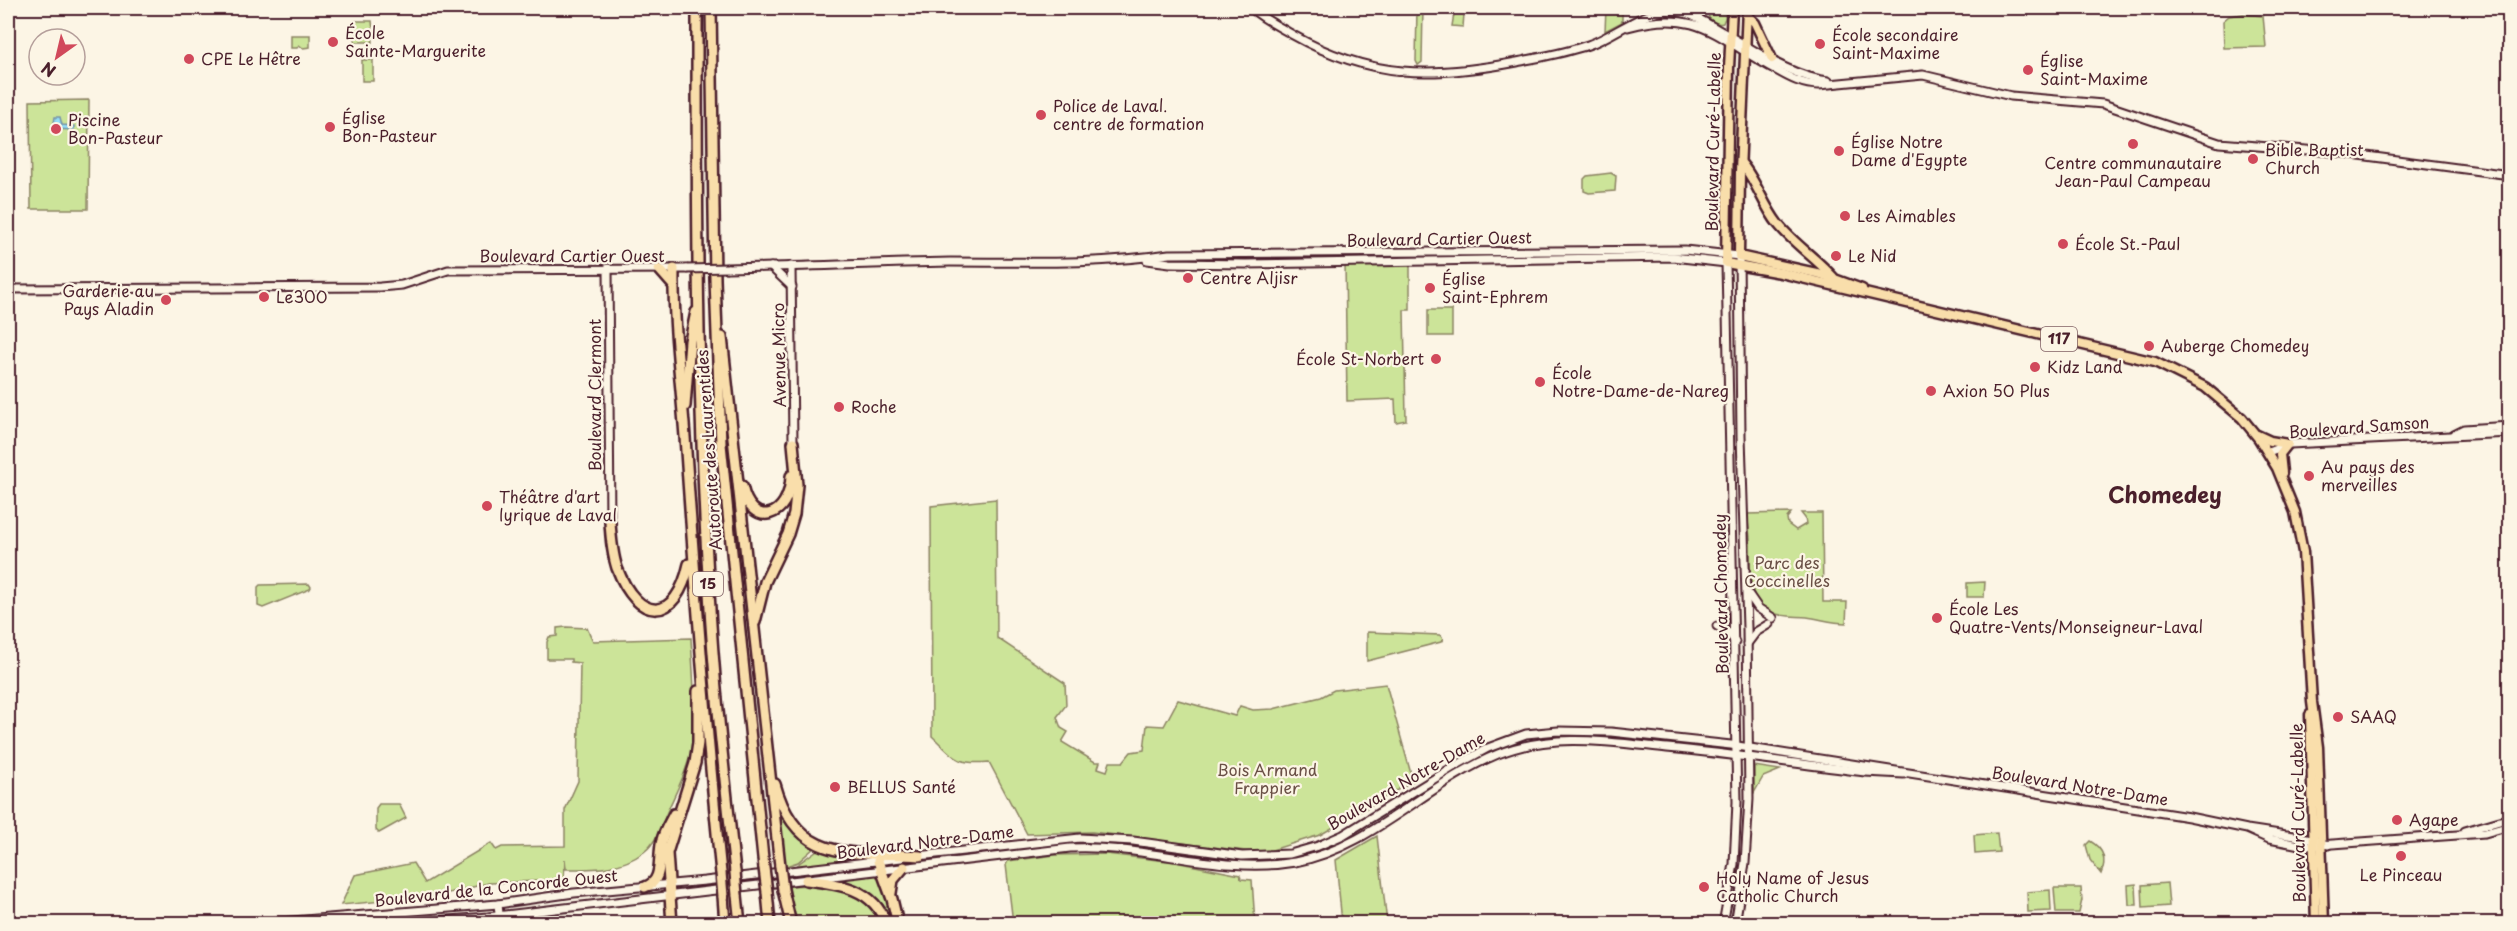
<svg xmlns="http://www.w3.org/2000/svg" width="2517" height="931" font-family="'Playpen Sans',sans-serif">
<rect width="100%" height="100%" fill="#fcf5e5"/>
<filter id="ink" filterUnits="userSpaceOnUse"><feTurbulence type="fractalNoise" baseFrequency=".0167" numOctaves="2"/><feDisplacementMap in="SourceGraphic" scale="12" xChannelSelector="R" yChannelSelector="G"/><feConvolveMatrix kernelMatrix="1 2 1 2 8 2 1 2 1" color-interpolation-filters="sRGB"/></filter>
<g filter="url(#ink)">
<!-- green -->
<g fill="#cce499" stroke="#8b8262" stroke-width="1.5">
<path d="M1417,8H1423L1422,62L1418,65L1416,61Z"/>
<path d="M1606,8H1622V22L1605,31Z"/>
<path d="M1723,8H1726L1725,18L1723,23C1717,25 1710,21 1708,15H1716Z"/>
<path d="M1454,14H1464L1463,27L1452,26Z"/>
<path d="M2243,14L2263,16L2266,47L2224,48L2223,21L2229,16Z"/>
<path d="M355,21H372L373,30H355Z"/>
<path d="M372,32L373,42H355V33Z"/>
<path d="M291,35H310V47L303,48L299,45L297,48H291Z"/>
<rect x="362" y="60" width="11" height="21"/>
<path d="M89,100L88,209H31L30,101Z"/>
<path d="M1611,173L1616,176L1615,191L1589,193L1584,191V179L1587,176Z"/>
<path d="M1410,262V310H1404L1406,420L1396,422L1395,399L1347,401L1345,263Z"/>
<rect x="1428" y="310" width="24" height="26"/>
<path d="M996,499L997,638L1065,683L1066,705L1057,717L1061,728L1068,732L1062,742L1095,762H1100L1098,768L1107,771L1110,762H1123L1131,752L1144,750L1147,725L1164,726L1178,700L1235,716L1240,706L1253,710L1273,709L1321,697L1334,690L1386,684L1413,781L1320,835L1262,853L1092,832L1027,834L989,762C956,765 955,758 932,736L931,506Z"/>
<path d="M1791,513L1787,518L1788,524L1796,530L1806,524L1805,518L1801,513H1822L1823,602H1847L1846,623C1833,623 1821,619 1807,617C1795,616 1780,617 1770,612C1743,599 1752,562 1750,541C1750,534 1748,522 1747,514Z"/>
<path d="M1985,582L1984,597H1967V583Z"/>
<path d="M309,584L311,587L310,589L263,608L258,606V587L260,585Z"/>
<path d="M566,627L587,628L593,641L691,638C693,674 697,712 691,748C688,770 676,792 667,812C662,825 656,843 644,852C620,870 594,869 566,869L565,859L564,880L489,883L436,896L341,905L355,875L413,863L425,883L491,843L496,850L502,847L565,846V810L578,781L580,663L571,662V659H547V642L549,637L557,636V628Z"/>
<path d="M1367,632L1440,635L1443,639L1441,642L1367,661Z"/>
<path d="M1754,766L1780,770L1763,777L1754,793Z"/>
<path d="M379,804H399L406,818L379,833L376,830V808Z"/>
<path d="M780,805L798,833L873,859L794,867L817,850L814,848L798,862L786,866L777,806Z"/>
<path d="M1997,833L1999,852L1975,854L1974,835Z"/>
<path d="M1377,836L1387,923H1342L1336,860Z"/>
<path d="M2090,841C2104,849 2107,860 2101,874L2090,860L2086,845Z"/>
<path d="M1106,854L1175,862L1240,875L1241,879L1252,880L1255,923H1013L1006,865L1008,861L1055,855Z"/>
<path d="M860,866V869L791,877L790,874Z"/>
<path d="M879,873L895,923H889L883,909L836,881L835,879Z"/>
<path d="M2167,883L2169,906L2143,908L2142,885Z"/>
<path d="M2136,884L2137,905H2129L2128,885Z"/>
<path d="M810,885L838,887L869,901L884,923H795L789,886Z"/>
<path d="M2054,888H2081L2082,900L2079,913H2056Z"/>
<path d="M2050,890L2051,911L2028,912L2027,892Z"/>
</g>
<!-- water -->
<path fill="#94ddf6" stroke="#7691a5" stroke-width="1.5" d="M55,117H60L62,125L74,126V130L53,129Z"/>
<g fill="none" stroke-linecap="round" stroke-linejoin="round">
<defs>
<g id="minor">
<path d="M1251,8C1263,19 1278,26 1293,35C1371,79 1432,78 1517,62C1541,57 1565,53 1588,45C1615,36 1644,9 1671,11C1688,11 1703,21 1717,29C1752,48 1788,76 1828,81"/>
<path d="M1628,27C1699,7 1718,39 1776,70C1790,78 1803,85 1819,85L1923,75L2011,96L2103,104L2219,143L2344,153L2510,175"/>
<path d="M1147,260L1170,263L1246,264L1673,257L1726,263L1737,802L1734,864L1723,924"/>
<path d="M791,266L793,443"/>
<path d="M771,267L792,287"/>
<path d="M608,268L610,522"/>
<path d="M727,268C801,267 876,263 950,262C1023,262 1097,265 1169,254L1685,250L1739,256L1741,436L1747,628L1749,799L1745,863L1735,924"/>
<path d="M8,289L380,287L402,285L448,270L687,269"/>
<path d="M2454,434L2464,429L2510,426"/>
<path d="M2268,452L2290,444L2510,433"/>
<path d="M1747,592L1758,608L1773,618"/>
<path d="M1717,626L1729,633L1735,642"/>
<path d="M1747,644L1756,632L1769,624"/>
<path d="M2249,830L2269,839L2305,846L2485,833L2510,826"/>
<path d="M2465,831L2510,818"/>
<path d="M918,856L1080,838L1133,841L1242,856L1290,854L1318,846L1343,835L1455,766L1488,748L1526,734L1558,731L1611,732L1731,745L2189,817L2247,829L2307,838L2328,845"/>
<path d="M498,904L500,924"/>
<path d="M256,924L498,904L574,893L705,881L901,858"/>
<path d="M399,924L488,917L1070,848C1145,844 1220,875 1295,862C1371,848 1427,783 1498,754C1553,732 1610,742 1667,748C1733,754 1799,764 1865,772L1904,774"/>
</g>
<g id="major">
<path d="M1732,8L1729,68L1726,263L1781,273L2155,362L2205,387L2242,418L2259,439L2277,468L2295,512L2303,552L2312,702L2318,747L2324,924"/>
<path d="M1747,8L1740,172L1739,256L1821,274L1862,289"/>
<path d="M1747,15L1755,23L1772,59"/>
<path d="M1741,163C1755,178 1763,205 1778,224C1794,244 1816,258 1833,277"/>
<path d="M2257,435L2270,441L2288,444L2280,454L2282,473"/>
<path d="M2310,715L2316,924"/>
</g>
<g id="highway">
<path d="M697,8C697,202 697,398 709,592C714,686 725,779 735,872"/>
<path d="M711,8L715,279L721,444L764,868"/>
<path d="M659,269L674,286"/>
<path d="M674,269C673,326 681,381 685,437C695,583 706,728 721,873"/>
<path d="M722,337L780,866"/>
<path d="M685,406L690,341L696,312"/>
<path d="M742,486C751,530 790,519 791,476"/>
<path d="M610,522C611,538 612,553 617,568C638,623 676,624 689,564"/>
<path d="M755,622L765,582L788,534L794,514L797,485L793,443"/>
<path d="M775,784C797,865 852,851 920,856"/>
<path d="M878,861L892,899L898,924"/>
<path d="M806,880C839,884 874,888 886,924"/>
<path d="M645,887C665,881 657,856 662,840C664,831 670,822 674,814"/>
<path d="M783,890L791,924"/>
<path d="M767,892L770,924"/>
<path d="M891,893L893,880L904,867"/>
<path d="M737,895L740,924"/>
<path d="M723,896L725,924"/>
<path d="M672,924L667,853L695,763L698,743V691"/>
</g>
</defs>
<!-- minor casing -->
<use href="#minor" stroke="#4a1f2b" stroke-width="11"/>
<!-- major casing -->
<use href="#major" stroke="#4a1f2b" stroke-width="13"/>
<!-- highway casing -->
<use href="#highway" stroke="#4a1f2b" stroke-width="14"/>
<!-- minor -->
<use href="#minor" stroke="#fcf5e5" stroke-width="7"/>
<!-- major -->
<use href="#major" stroke="#f9deab" stroke-width="8"/>
<!-- highway -->
<use href="#highway" stroke="#f9deab" stroke-width="9"/>
<defs>
<path id="minor-bridge" d="M687,269L727,268"/>
<g id="highway-bridge">
<path d="M780,866L783,890"/>
<path d="M764,868L767,892"/>
<path d="M735,872L737,895"/>
<path d="M721,873L723,896"/>
</g>
</defs>
<!-- minor-bridge casing -->
<use href="#minor-bridge" stroke="#4a1f2b" stroke-width="11" stroke-linecap="butt"/>
<!-- highway-bridge casing -->
<use href="#highway-bridge" stroke="#4a1f2b" stroke-width="14" stroke-linecap="butt"/>
<!-- minor-bridge -->
<use href="#minor-bridge" stroke="#fcf5e5" stroke-width="7"/>
<!-- highway-bridge -->
<use href="#highway-bridge" stroke="#f9deab" stroke-width="9"/>
</g>
</g>
<!-- markers -->
<g fill="#d1495b" stroke="#fcf5e5" stroke-width="2">
<circle cx="333" cy="42" r="6"/>
<circle cx="1820" cy="44" r="6"/>
<circle cx="189" cy="59" r="6"/>
<circle cx="2028" cy="70" r="6"/>
<circle cx="1041" cy="115" r="6"/>
<circle cx="330" cy="127" r="6"/>
<circle cx="56" cy="129" r="6"/>
<circle cx="2133" cy="144" r="6"/>
<circle cx="1839" cy="151" r="6"/>
<circle cx="2253" cy="159" r="6"/>
<circle cx="1845" cy="216" r="6"/>
<circle cx="2063" cy="244" r="6"/>
<circle cx="1836" cy="256" r="6"/>
<circle cx="1188" cy="278" r="6"/>
<circle cx="1430" cy="288" r="6"/>
<circle cx="264" cy="297" r="6"/>
<circle cx="166" cy="300" r="6"/>
<circle cx="2149" cy="346" r="6"/>
<circle cx="1436" cy="359" r="6"/>
<circle cx="2035" cy="367" r="6"/>
<circle cx="1540" cy="382" r="6"/>
<circle cx="1931" cy="391" r="6"/>
<circle cx="839" cy="407" r="6"/>
<circle cx="2309" cy="476" r="6"/>
<circle cx="487" cy="506" r="6"/>
<circle cx="1937" cy="618" r="6"/>
<circle cx="2338" cy="717" r="6"/>
<circle cx="835" cy="787" r="6"/>
<circle cx="2397" cy="820" r="6"/>
<circle cx="2401" cy="856" r="6"/>
<circle cx="1704" cy="887" r="6"/>
</g>
<g text-anchor="middle" stroke-width="4.5" stroke-linejoin="round" paint-order="stroke">
<!-- shield labels -->
<g fill="#fcf5e5" stroke="#7f5f63" stroke-width="1.5">
<rect x="2041" y="327" width="36" height="24" rx="4.5"/>
<rect x="693" y="572" width="30" height="24" rx="4.5"/>
</g>
<g font-size="15" font-weight="bold" fill="#4a1f2b">
<text x="2059" y="344">117</text>
<text x="708" y="589">15</text>
</g>
<!-- poi labels -->
<g font-size="16" fill="#4a1f2b" stroke="#fcf5e5" text-anchor="start">
<text x="345" y="39">École<tspan x="345" dy="18">Sainte-Marguerite</tspan></text>
<text x="1832" y="41">École secondaire<tspan x="1832" dy="18">Saint-Maxime</tspan></text>
<text x="201" y="65">CPE Le Hêtre</text>
<text x="2040" y="67">Église<tspan x="2040" dy="18">Saint-Maxime</tspan></text>
<text x="1053" y="112">Police de Laval.<tspan x="1053" dy="18">centre de formation</tspan></text>
<text x="342" y="124">Église<tspan x="342" dy="18">Bon-Pasteur</tspan></text>
<text x="68" y="126">Piscine<tspan x="68" dy="18">Bon-Pasteur</tspan></text>
<text x="1851" y="148">Église Notre<tspan x="1851" dy="18">Dame d'Egypte</tspan></text>
<text x="2265" y="156">Bible Baptist<tspan x="2265" dy="18">Church</tspan></text>
<text x="2133" y="169" text-anchor="middle">Centre communautaire<tspan x="2133" dy="18">Jean-Paul Campeau</tspan></text>
<text x="1857" y="222">Les Aimables</text>
<text x="2075" y="250">École St.-Paul</text>
<text x="1848" y="262">Le Nid</text>
<text x="1200" y="284">Centre Aljisr</text>
<text x="1442" y="285">Église<tspan x="1442" dy="18">Saint-Ephrem</tspan></text>
<text x="154" y="297" text-anchor="end">Garderie au<tspan x="154" dy="18">Pays Aladin</tspan></text>
<text x="276" y="303">Le300</text>
<text x="2161" y="352">Auberge Chomedey</text>
<text x="1424" y="365" text-anchor="end">École St-Norbert</text>
<text x="2047" y="373">Kidz Land</text>
<text x="1552" y="379">École<tspan x="1552" dy="18">Notre-Dame-de-Nareg</tspan></text>
<text x="1943" y="397">Axion 50 Plus</text>
<text x="851" y="413">Roche</text>
<text x="2321" y="473">Au pays des<tspan x="2321" dy="18">merveilles</tspan></text>
<text x="499" y="503">Théâtre d'art<tspan x="499" dy="18">lyrique de Laval</tspan></text>
<text x="1949" y="615">École Les<tspan x="1949" dy="18">Quatre-Vents/Monseigneur-Laval</tspan></text>
<text x="2350" y="723">SAAQ</text>
<text x="847" y="793">BELLUS Santé</text>
<text x="2409" y="826">Agape</text>
<text x="2401" y="881" text-anchor="middle">Le Pinceau</text>
<text x="1716" y="884">Holy Name of Jesus<tspan x="1716" dy="18">Catholic Church</tspan></text>
</g>
<!-- street labels -->
<g font-size="16" fill="#4a1f2b" stroke="#fcf5e5">
<text transform="translate(1713 142) rotate(-89)" y="6">Boulevard Curé-Labelle</text>
<text transform="translate(1439 239) rotate(-1)" y="6">Boulevard Cartier Ouest</text>
<text x="572" y="262">Boulevard Cartier Ouest</text>
<text transform="translate(779 355) rotate(-91)" y="6">Avenue Micro</text>
<text transform="translate(595 395) rotate(-90)" y="6">Boulevard Clermont</text>
<text transform="translate(2359 427) rotate(-4)" y="6">Boulevard Samson</text>
<text transform="translate(709 450) rotate(-94)" y="6">Autoroute des Laurentides</text>
<text transform="translate(1721 594) rotate(-91)" y="6">Boulevard Chomedey</text>
<text transform="translate(1406 781) rotate(-30)" y="6">Boulevard Notre-Dame</text>
<text transform="translate(2080 786) rotate(9)" y="6">Boulevard Notre-Dame</text>
<text transform="translate(2298 813) rotate(-91)" y="6">Boulevard Curé-Labelle</text>
<text transform="translate(925 842) rotate(-7)" y="6">Boulevard Notre-Dame</text>
<text transform="translate(496 888) rotate(-6)" y="6">Boulevard de la Concorde Ouest</text>
</g>
<!-- park labels -->
<g font-size="16" fill="#6a5046" stroke="#fcf5e5">
<text x="1787" y="569">Parc des<tspan x="1787" dy="18">Coccinelles</tspan></text>
<text x="1267" y="776">Bois Armand<tspan x="1267" dy="18">Frappier</tspan></text>
</g>
<!-- district labels -->
<g font-size="22" font-weight="bold" fill="#4a1f2b" stroke="#fcf5e5">
<text x="2165" y="503">Chomedey</text>
</g>
</g>
<!-- margin -->
<rect width="2517" height="931" fill="none" stroke="#fcf5e5" stroke-width="30"/>
<rect x="15" y="15" width="2487" height="901" fill="none" stroke="#4a1f2b" stroke-width="2" filter="url(#ink)"/>
<!-- north arrow -->
<g transform="translate(57 57) rotate(214)"><circle r="28" fill="#fcf5e5" stroke="#b59f9b" stroke-width="1.5"/>
<path d="M0-4.5L10 22L0 15L-10 22Z" fill="#d1495b"/>
<text y="-9" font-size="16" font-weight="bold" text-anchor="middle" fill="#4a1f2b">N</text>
</g>
</svg>
